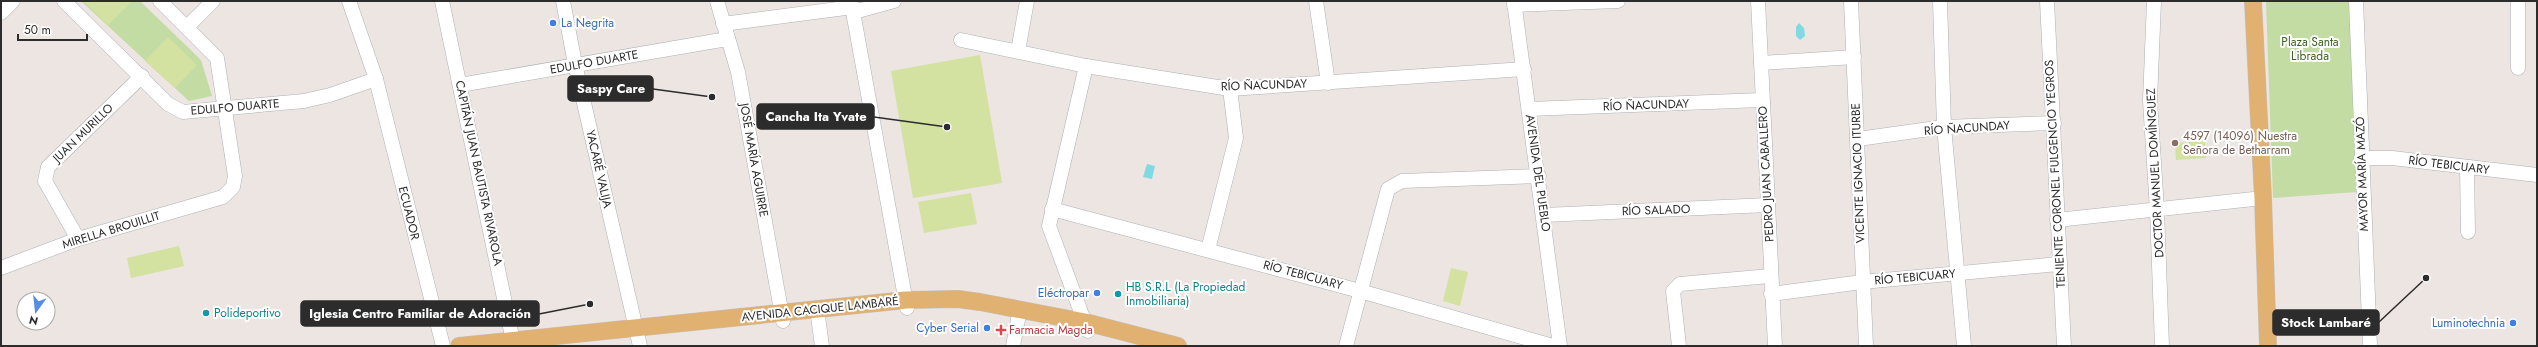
<svg xmlns="http://www.w3.org/2000/svg" width="2538" height="347" font-family="Jost,sans-serif">
<rect width="100%" height="100%" fill="#ece5e1"/>
<!-- green -->
<g fill="#c2dca4">
<path d="M81,1H140L201,60L212,96L189,101Z"/>
<path d="M2266,1H2351L2357,192L2273,198Z"/>
</g>
<!-- pitch -->
<g fill="#d3e1a1">
<path d="M83,1H132L108,25Z"/>
<path d="M168,37L197,65L175,88L145,61Z"/>
<path d="M980,55L1002,183L913,198L891,71Z"/>
<path d="M2205,141L2206,158L2176,160L2175,143Z"/>
<path d="M971,193L977,224L924,233L918,202Z"/>
<path d="M179,246L184,266L131,278L127,258Z"/>
<path d="M1451,268L1468,272L1460,306L1443,301Z"/>
</g>
<!-- water -->
<g fill="#81dae1">
<path d="M1799,23L1804,28L1805,36L1800,40L1796,36V27Z"/>
<path d="M1147,164L1155,166L1152,179L1143,177Z"/>
</g>
<g fill="none" stroke-linecap="round" stroke-linejoin="round">
<defs>
<g id="minor">
<path d="M64,1L168,104L183,112L304,101L330,95L376,79"/>
<path d="M349,1L376,79L443,346"/>
<path d="M442,1L514,346"/>
<path d="M563,1L575,64L640,346"/>
<path d="M717,1L738,72L783,321"/>
<path d="M851,1L907,308"/>
<path d="M1316,1L1328,83"/>
<path d="M1514,1L1560,346"/>
<path d="M1758,1L1775,346"/>
<path d="M1851,1L1866,346"/>
<path d="M1940,1L1944,127L1964,346"/>
<path d="M2047,1L2064,346"/>
<path d="M2154,1L2150,101L2157,210L2162,346"/>
<path d="M2356,1L2370,346"/>
<path d="M1514,5L1618,1"/>
<path d="M854,12L894,1"/>
<path d="M1,13L13,1"/>
<path d="M723,24L853,7"/>
<path d="M187,27L213,1"/>
<path d="M961,40L1086,66L1230,89L1524,69"/>
<path d="M1018,51L1027,1"/>
<path d="M1761,63L1854,57"/>
<path d="M1086,66L1049,226L1088,331"/>
<path d="M2518,68V1"/>
<path d="M460,85L727,39"/>
<path d="M1529,109L1762,100"/>
<path d="M1858,139L1944,127L2054,123"/>
<path d="M2361,158H2392L2537,175"/>
<path d="M2467,167L2468,232"/>
<path d="M1052,209L1360,291L1553,346"/>
<path d="M1544,215L1768,205"/>
<path d="M2057,220L2263,198"/>
<path d="M78,239L45,181L48,167L142,76"/>
<path d="M1208,250L1236,138L1230,89"/>
<path d="M1,268L78,239L223,197L233,187L235,176L217,58L160,1"/>
<path d="M1771,294L1862,282L2059,264"/>
<path d="M817,309L822,346"/>
<path d="M1013,346L1020,309"/>
<path d="M1346,346L1388,189L1402,181L1539,176"/>
<path d="M1679,346L1673,291L1680,284L1770,276"/>
</g>
<g id="major">
<path d="M2253,1L2263,198L2268,346"/>
<path d="M459,346L906,300L958,299L980,302L1085,322L1178,346"/>
</g>
</defs>
<!-- minor casing -->
<use href="#minor" stroke="#adb1b7" stroke-width="15"/>
<!-- major casing -->
<use href="#major" stroke="#c4c4c4" stroke-width="18"/>
<!-- minor -->
<use href="#minor" stroke="#fff" stroke-width="14"/>
<!-- major -->
<use href="#major" stroke="#e0b171" stroke-width="17"/>
</g>
<!-- markers -->
<g fill="#3f7fe0" stroke="#fff" stroke-width="1.5">
<circle cx="553" cy="23" r="4"/>
<circle cx="1097" cy="293" r="4"/>
<circle cx="2513" cy="323" r="4"/>
<circle cx="987" cy="328" r="4"/>
</g>
<circle fill="#8d6e63" stroke="#fff" stroke-width="1.5" cx="2175" cy="143" r="4"/>
<g fill="#0f9aa8" stroke="#fff" stroke-width="1.5">
<circle cx="1118" cy="294" r="4"/>
<circle cx="206" cy="313" r="4"/>
</g>
<path fill="#e0444e" stroke="#fff" stroke-width="1.5" d="M999 324h4v4h4v4h-4v4h-4v-4h-4v-4h4z"/>
<g text-anchor="middle" stroke-width="4" stroke-linejoin="round" paint-order="stroke">
<!-- shop labels -->
<g font-size="12" fill="#366cbe" stroke="#fff" text-anchor="end">
<text x="561" y="27" text-anchor="start">La Negrita</text>
<text x="1089" y="297">Eléctropar</text>
<text x="2505" y="327">Luminotechnia</text>
<text x="979" y="332">Cyber Serial</text>
</g>
<!-- park labels -->
<g font-size="12" fill="#3d6224" stroke="#fff">
<text x="2310" y="46">Plaza Santa<tspan x="2310" dy="14">Librada</tspan></text>
</g>
<!-- street labels -->
<g font-size="12" fill="#2c2c2c" stroke="#fff">
<text transform="translate(594 62) rotate(-10)" y="4">EDULFO DUARTE</text>
<text transform="translate(1264 85) rotate(-2)" y="4">RÍO ÑACUNDAY</text>
<text transform="translate(1646 105) rotate(-2)" y="4">RÍO ÑACUNDAY</text>
<text transform="translate(235 107) rotate(-5)" y="4">EDULFO DUARTE</text>
<text transform="translate(1967 128) rotate(-4)" y="4">RÍO ÑACUNDAY</text>
<text transform="translate(83 133) rotate(-44)" y="4">JUAN MURILLO</text>
<text transform="translate(754 160) rotate(80)" y="4">JOSÉ MARÍA AGUIRRE</text>
<text transform="translate(2449 165) rotate(7)" y="4">RÍO TEBICUARY</text>
<text transform="translate(599 169) rotate(77)" y="4">YACARÉ VALIJA</text>
<text transform="translate(479 173) rotate(78)" y="4">CAPITÁN JUAN BAUTISTA RIVAROLA</text>
<text transform="translate(1538 173) rotate(82)" y="4">AVENIDA DEL PUEBLO</text>
<text transform="translate(1858 173) rotate(-92)" y="4">VICENTE IGNACIO ITURBE</text>
<text transform="translate(2155 173) rotate(-93)" y="4">DOCTOR MANUEL DOMÍNGUEZ</text>
<text transform="translate(1766 174) rotate(-93)" y="4">PEDRO JUAN CABALLERO</text>
<text transform="translate(2055 174) rotate(-93)" y="4">TENIENTE CORONEL FULGENCIO YEGROS</text>
<text transform="translate(2362 174) rotate(-92)" y="4">MAYOR MARÍA MAZÓ</text>
<text transform="translate(1656 210) rotate(-2)" y="4">RÍO SALADO</text>
<text transform="translate(409 213) rotate(76)" y="4">ECUADOR</text>
<text transform="translate(111 230) rotate(-17)" y="4">MIRELLA BROUILLIT</text>
<text transform="translate(1303 275) rotate(15)" y="4">RÍO TEBICUARY</text>
<text transform="translate(1915 277) rotate(-5)" y="4">RÍO TEBICUARY</text>
<text transform="translate(820 309) rotate(-6)" y="4">AVENIDA CACIQUE LAMBARÉ</text>
</g>
<!-- education labels -->
<g font-size="12" fill="#785e54" stroke="#fff" text-anchor="start">
<text x="2183" y="140">4597 (14096) Nuestra<tspan x="2183" dy="14">Señora de Betharram</tspan></text>
</g>
<!-- culture labels -->
<g font-size="12" fill="#0d838f" stroke="#fff" text-anchor="start">
<text x="1126" y="291">HB S.R.L (La Propiedad<tspan x="1126" dy="14">Inmobiliaria)</tspan></text>
<text x="214" y="317">Polideportivo</text>
</g>
<!-- health labels -->
<g font-size="12" fill="#be3a42" stroke="#fff" text-anchor="start">
<text x="1009" y="334">Farmacia Magda</text>
</g>
</g>
<!-- callouts -->
<path fill="none" stroke="#2c2c2c" stroke-width="1.5" d="M712 97L653 89M947 127L874 117M590 304L539 314M2426 278L2379 322"/>
<g fill="#2c2c2c" stroke="#fff" stroke-width="1.5">
<circle cx="712" cy="97" r="4"/>
<circle cx="947" cy="127" r="4"/>
<circle cx="590" cy="304" r="4"/>
<circle cx="2426" cy="278" r="4"/>
</g>
<g fill="#2c2c2c" stroke="#2c2c2c" stroke-width="1.5">
<rect x="568" y="76" width="85" height="25" rx="4"/>
<rect x="757" y="104" width="117" height="25" rx="4"/>
<rect x="301" y="301" width="238" height="25" rx="4"/>
<rect x="2273" y="310" width="106" height="25" rx="4"/>
</g>
<g font-size="13" text-anchor="middle" font-weight="bold" fill="#fff">
<text x="611" y="93">Saspy Care</text>
<text x="816" y="121">Cancha Ita Yvate</text>
<text x="420" y="318">Iglesia Centro Familiar de Adoración</text>
<text x="2326" y="327">Stock Lambaré</text>
</g>
<!-- border -->
<rect width="2538" height="347" fill="none" stroke="#2c2c2c" stroke-width="4"/>
<!-- north arrow -->
<g transform="translate(36 311) rotate(195)"><circle r="19" fill="#ffffff" stroke="#ababab"/>
<path d="M0-3L7 15L0 10L-7 15Z" fill="#558ce4"/>
<text y="-6" font-size="11" font-weight="bold" text-anchor="middle" fill="#2c2c2c">N</text>
</g>
<!-- scale -->
<path d="M18 34v6h69v-6" fill="none" stroke="#2c2c2c" stroke-width="2"/>
<text x="24" y="34" font-size="12" fill="#2c2c2c" stroke="#ffffff" stroke-width="3" paint-order="stroke">50 m</text>
</svg>
